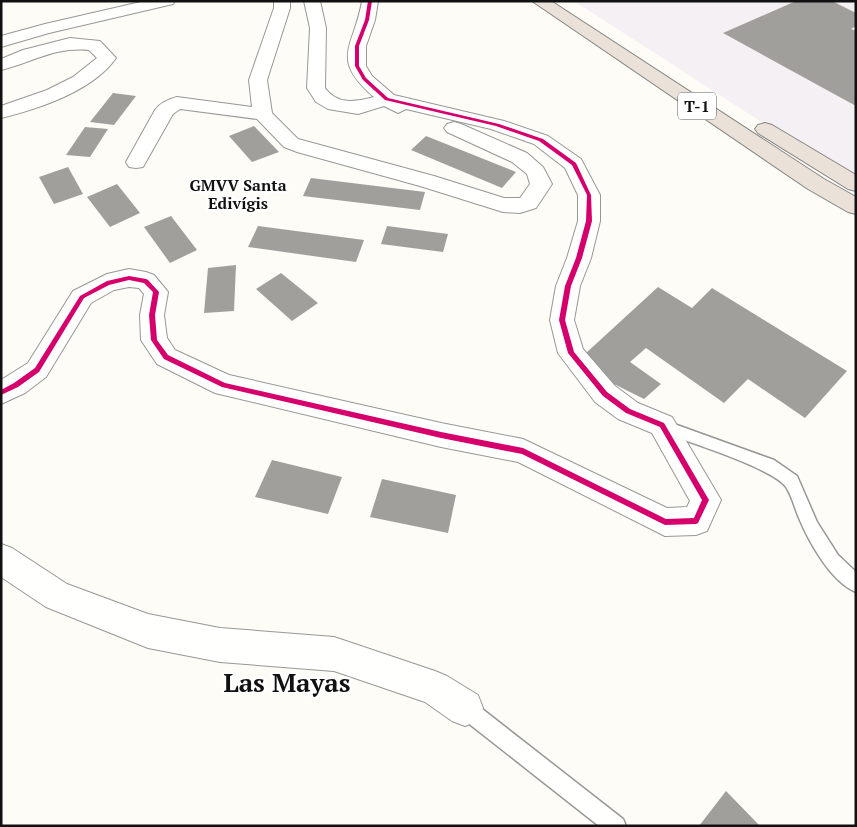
<svg xmlns="http://www.w3.org/2000/svg" width="857" height="827" font-family="'PT Serif',serif">
<rect width="100%" height="100%" fill="#fdfcf7"/>
<!-- industrial -->
<path fill="#f5f0f3" d="M574,1H856V178L763,123Z"/>
<!-- building -->
<g fill="#a19f9c">
<path d="M796,1H832L856,13V26L851,29L856,31V106L723,33Z"/>
<path d="M113,93L136,96L114,125L90,122Z"/>
<path d="M254,126L279,152L252,162L229,136Z"/>
<path d="M85,127L108,129L90,157L66,155Z"/>
<path d="M426,136L516,172L502,188L411,150Z"/>
<path d="M68,167L83,194L54,204L39,177Z"/>
<path d="M311,178L425,192L420,210L303,196Z"/>
<path d="M117,184L140,213L110,227L87,197Z"/>
<path d="M171,216L197,250L170,263L144,227Z"/>
<path d="M258,226L364,240L356,262L248,247Z"/>
<path d="M387,226L448,234L443,252L381,244Z"/>
<path d="M236,265L234,311L204,313L208,268Z"/>
<path d="M281,273L318,303L292,321L256,289Z"/>
<path d="M658,287L692,308L712,288L847,371L805,418L748,379L724,403L646,348L630,362L661,384L644,399L612,383L586,353Z"/>
<path d="M272,460L342,477L328,514L255,497Z"/>
<path d="M382,479L456,495L448,533L370,517Z"/>
<path d="M726,791L760,826H699Z"/>
</g>
<g fill="none" stroke-linecap="round" stroke-linejoin="round">
<defs>
<g id="lane">
<path d="M663,420L774,460L797,476L817,522L838,555L856,572V592C831,582 809,542 799,518C795,509 792,496 786,487C773,468 683,440 658,431L655,426L658,421Z"/>
<path d="M465,698L472,701L623,819L626,826H599L458,715L455,708L458,701Z"/>
</g>
<g id="street">
<path d="M145,1H175L173,4L49,33L1,47V36L45,24Z"/>
<path d="M274,1H290V8L267,80L272,113L298,139L434,176L504,198H520L530,184L527,174L512,162L447,132L444,128L447,124L454,122L461,124L527,153L543,167L552,184L536,208L520,213L503,212L420,186L297,152L284,147L257,119L180,109L173,114L143,167L136,168L129,167L126,162L155,110C160,103 169,99 177,97L252,107L249,80L274,8Z"/>
<path d="M304,1H320L326,28L325,88C337,105 356,102 374,97C329,58 354,48 362,1H378L375,20L366,46V66L372,76L394,95L504,121L548,136L581,159L600,195V221L591,258L580,286L574,320L583,349L615,386L638,403L672,417L721,500L707,531L696,535L665,536L518,462L441,447L215,393L157,364L141,340L140,315L144,294L139,288L129,287L114,290L91,303L46,377L25,393L1,404V380L28,363L73,291L107,274L129,269L146,272L154,275L168,292L164,315L167,338L175,350L229,375L441,423L523,439L667,508L687,507L690,501L652,433L618,419L595,402L558,353L550,320L556,286L567,258L578,221V195L565,168L534,144L491,129L406,109L398,113L384,106L358,114L328,109L316,102L307,88L310,28Z"/>
<path d="M70,38L100,41L116,58C93,91 38,109 1,118V106L47,90L73,77L97,58L89,50C53,47 34,62 1,70V59L23,50Z"/>
<path d="M1,544L12,548L67,584L148,614L220,628L334,637L435,671L447,676L478,695L483,708L478,721L465,726L452,721L425,702L334,671L220,662L148,648L46,607L1,577Z"/>
</g>
<g id="highway">
<path d="M532,1H551L824,179L856,197V214L848,212L808,189Z"/>
<path d="M765,123L772,125L856,175V191L848,189L758,133L755,129L758,125Z"/>
</g>
</defs>
<!-- lane casing -->
<use href="#lane" stroke="#979795" stroke-width="3"/>
<!-- street casing -->
<use href="#street" stroke="#979795" stroke-width="2"/>
<!-- highway casing -->
<use href="#highway" stroke="#858482" stroke-width="2"/>
<!-- lane -->
<use href="#lane" fill="#fffffe" fill-rule="evenodd"/>
<!-- street -->
<use href="#street" fill="#fffffe" fill-rule="evenodd"/>
<!-- highway -->
<use href="#highway" fill="#eae1d8" fill-rule="evenodd"/>
<defs>
<path id="cycleway" d="M368,1H372L369,20L359,46V66L366,78L388,98L499,124L543,139L576,163L591,195L592,221L582,258L571,286L565,320L574,352L607,392L630,409L664,423L709,500L698,523L696,524L665,525L663,524L522,454L441,438L222,387L164,359L151,340L149,315L153,292L144,283L129,280L109,285L84,298L39,372L18,387L1,395V390L14,383L35,368L80,296L107,281L129,276L146,279L148,280L159,292L155,315L157,340L168,355L225,383L441,432L523,448L666,519L694,518L702,500L660,427L626,413L603,396L568,353L559,320L565,286L576,258L586,221L587,195L572,165L539,141L496,126L385,100L363,80L355,66V46L365,20Z"/>
</defs>
<!-- cycleway casing -->
<use href="#cycleway" stroke="#fff" stroke-width="3"/>
<!-- cycleway -->
<use href="#cycleway" fill="#d6006c" fill-rule="evenodd"/>
</g>
<g text-anchor="middle" stroke-width="5" stroke-linejoin="round" paint-order="stroke">
<!-- shield labels -->
<rect fill="#fff" stroke="#585858" stroke-width="1" x="678" y="92.5" width="38" height="27" rx="4"/>
<g font-size="16" font-weight="bold" fill="#111">
<text x="697" y="112">T-1</text>
</g>
<!-- far-neighbourhood labels -->
<g font-size="16" font-weight="bold" fill="#111" stroke="#fff">
<text x="238" y="191">GMVV Santa<tspan x="238" dy="18">Edivígis</tspan></text>
</g>
<!-- near-district labels -->
<g font-size="26" font-weight="bold" fill="#111" stroke="#fff">
<text x="287" y="692">Las Mayas</text>
</g>
</g>
<!-- border -->
<rect width="857" height="827" fill="none" stroke="#111111" stroke-width="5"/>
</svg>
